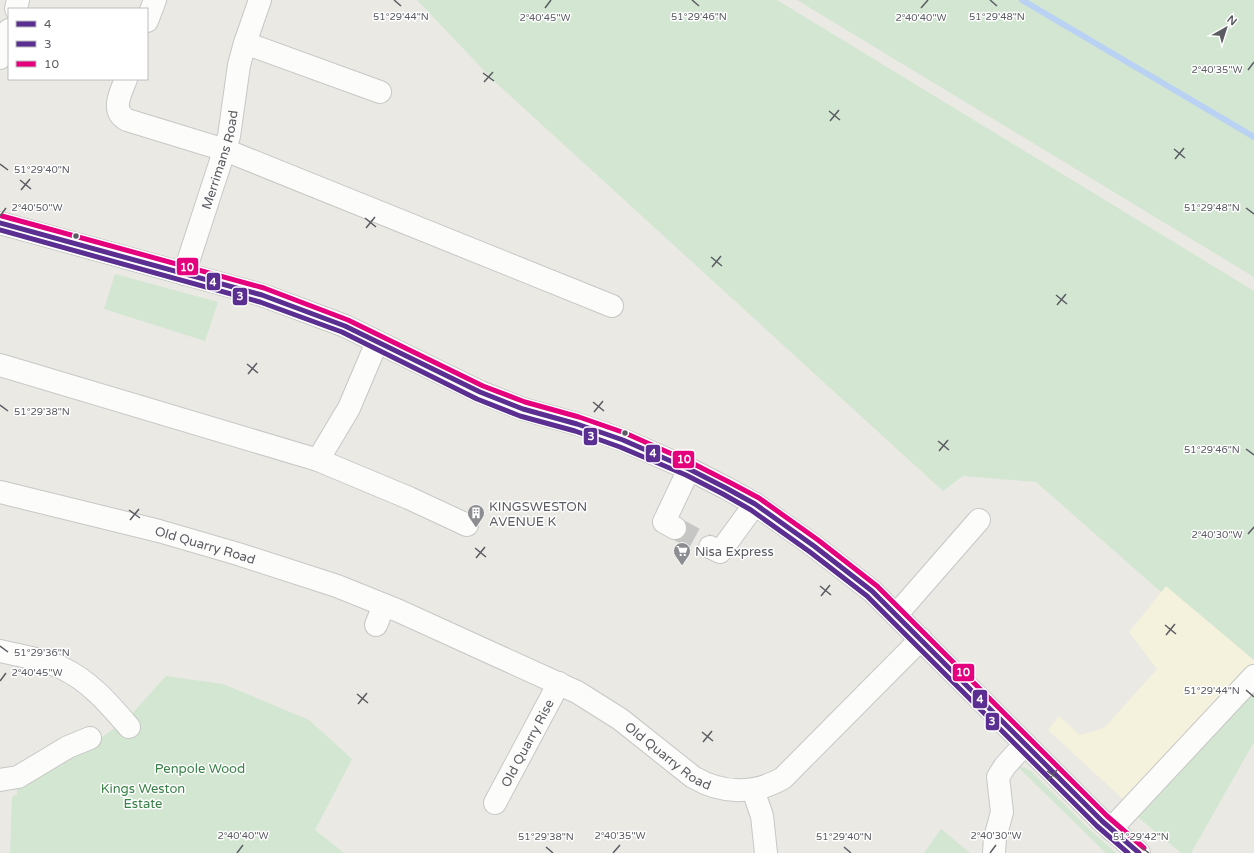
<svg xmlns="http://www.w3.org/2000/svg" width="1254" height="853" font-family="'Varela Round',sans-serif">
<rect width="100%" height="100%" fill="#eae9e4"/>
<!-- commercial -->
<path fill="#f4f1dd" d="M1166,586L1254,660V665L1128,804L1048,730L1059,716L1080,735L1104,728L1157,669L1129,632Z"/>
<!-- green -->
<g fill="#d2e6d2">
<path d="M417,0H777L1254,291V660L1166,586L1161,592L1036,482L963,476L943,491L494,81Z"/>
<path d="M797,0H1254V277Z"/>
<path d="M115,274L218,302L205,341L104,309Z"/>
<path d="M166,676L223,684L309,720L352,759L315,830L344,853H10L12,797L17,794V788L78,755L128,718Z"/>
<path d="M1254,686V742L1191,853H1181L1133,813Z"/>
<path d="M1019,766L1030,770L1086,826L1116,853H1106L1019,768Z"/>
<path d="M941,829L970,853H924Z"/>
</g>
<g fill="none" stroke-linecap="round" stroke-linejoin="round">
<!-- stream -->
<path stroke="#b9d2f3" stroke-width="6" d="M1022,0L1254,137"/>
<!-- minor-tunnel -->
<path stroke="#c6c6c4" stroke-width="22" stroke-dasharray="22 11" stroke-linecap="butt" d="M675,528L710,547"/>
<defs>
<g id="minor">
<path d="M16,9L18,0"/>
<path d="M147,21L155,0"/>
<path d="M245,43L380,92"/>
<path d="M0,58L9,30"/>
<path d="M126,79C121,92 110,111 127,120L225,150L612,306"/>
<path d="M0,223L262,295L345,326L480,392L523,409L577,424L623,440L689,469L726,488L755,504L814,546L872,591L1102,821L1139,853"/>
<path id="s1" d="M184,274L229,136L239,65L245,43L260,0"/>
<path d="M0,365L318,460L409,498L467,525"/>
<path d="M318,460L349,408L377,342"/>
<path id="s2" d="M0,492L159,531L238,554L337,586L399,611L577,692L620,719L693,777C722,794 754,795 783,778L921,639"/>
<path d="M675,528L664,522L689,469"/>
<path d="M710,547L720,552L755,504"/>
<path d="M896,615L979,520"/>
<path d="M376,625L384,605"/>
<path d="M0,651C21,656 43,659 62,668C90,681 110,705 129,727"/>
<path d="M0,780L18,777L68,747L90,738"/>
<path d="M753,790L762,816L766,853"/>
<path id="s3" d="M495,803L559,683"/>
<path d="M1111,829L1254,676"/>
<path d="M994,853L995,838L1002,812L998,777L1005,766L1025,744"/>
</g>
</defs>
<!-- minor casing -->
<use href="#minor" stroke="#c7c7c6" stroke-width="24"/>
<!-- minor -->
<use href="#minor" stroke="#fcfcfb" stroke-width="22"/>
<defs>
<path id="bus-1" d="M0,223L262,295L345,326L480,392L523,409L577,424L623,440L689,469L726,488L755,504L814,546L872,591L1102,821L1139,853"/>
<path id="bus-2" d="M0,230L260,302L342,332L477,399L520,416L575,431L620,447L686,475L723,494L751,510L810,552L867,596L1097,826L1128,853"/>
<path id="bus-3" d="M2,216L264,288L348,320L483,386L525,402L579,417L625,433L692,463L729,482L759,498L818,540L877,586L1107,816L1144,848"/>
</defs>
<!-- bus-1 casing -->
<use href="#bus-1" stroke="#fff" stroke-width="8"/>
<!-- bus-2 casing -->
<use href="#bus-2" stroke="#fff" stroke-width="8"/>
<!-- bus-3 casing -->
<use href="#bus-3" stroke="#fff" stroke-width="8"/>
<!-- bus-1 -->
<use href="#bus-1" stroke="#5b2e91" stroke-width="5"/>
<!-- bus-2 -->
<use href="#bus-2" stroke="#5b2e91" stroke-width="5"/>
<!-- bus-3 -->
<use href="#bus-3" stroke="#e5007d" stroke-width="5"/>
</g>
<!-- ticks -->
<path fill="none" stroke="#5a5c62" stroke-width="1.5" d="M394,0L401,6M692,0L699,6M990,0L997,6M545,8L551,0M921,8L928,0M1248,70L1254,62M483,73L494,81M484,82L493,72M829,111L840,120M830,121L839,110M1174,149L1185,158M1175,159L1184,148M0,164L8,170M20,180L31,189M21,190L30,179M1246,208L1254,214M0,216L6,208M365,218L376,227M366,228L375,217M711,257L722,266M712,267L721,256M1056,295L1067,304M1057,305L1066,294M247,364L258,373M248,374L257,363M593,402L604,411M0,405L8,411M594,412L603,401M938,441L949,450M1246,449L1254,455M939,451L948,440M129,510L140,518M130,520L139,509M1248,534L1254,527M475,548L486,557M476,558L485,547M820,586L831,595M821,596L830,585M1165,625L1176,634M1166,635L1175,624M0,646L8,652M0,681L6,673M1246,690L1254,697M357,694L368,703M358,704L367,693M702,732L713,741M703,742L712,731M1047,771L1058,779M1048,780L1057,770M546,847L553,853M844,847L851,853M1141,847L1149,853M237,853L243,845M613,853L620,845M990,853L996,845"/>
<!-- icons -->
<defs>
<symbol id="building-pin" viewBox="-11 -11 22 30"><path d="M0 17L-7.5 6A9.5 9.5 0 1 1 7.5 6Z" fill="#8c8d90" stroke="#fff"/><path d="M-4-6H4V6H1V3H-1V6H-4ZM-2.5-4.3h1.7v1.8h-1.7ZM.8-4.3h1.7v1.8H.8ZM-2.5-1h1.7V.8h-1.7ZM.8-1h1.7V.8H.8Z" fill="#fff"/></symbol>
<symbol id="supermarket-pin" viewBox="-11 -11 22 30"><path d="M0 17L-7.5 6A9.5 9.5 0 1 1 7.5 6Z" fill="#8c8d90" stroke="#fff"/><path d="M-6-5.5h2.5l.6 2H6L4.5 2H-2.5L-4.4-4H-6ZM-1.5 3.2a1.3 1.3 0 1 0 .1 0ZM3 3.2a1.3 1.3 0 1 0 .1 0Z" fill="#fff"/></symbol>
</defs>
<g fill-rule="evenodd">
<use href="#building-pin" x="466" y="503" width="20" height="27"/>
<use href="#supermarket-pin" x="672" y="541" width="20" height="27"/>
</g>
<!-- markers -->
<g fill="#5a5c62" stroke="#fff" stroke-width="1.5">
<circle cx="76" cy="236" r="3.5"/>
<circle cx="625" cy="433" r="3.5"/>
</g>
<g text-anchor="middle" stroke-width="3" stroke-linejoin="round" paint-order="stroke">
<!-- street labels -->
<g font-size="13" fill="#5a5c62" stroke="#fff">
<text dy="5" stroke="none"><textPath href="#s1" startOffset="120">Merrimans Road</textPath></text>
<text dy="5" stroke="none"><textPath href="#s2" startOffset="212">Old Quarry Road</textPath></text>
<text dy="5" stroke="none"><textPath href="#s3" startOffset="68">Old Quarry Rise</textPath></text>
<text dy="5" stroke="none"><textPath href="#s2" startOffset="724">Old Quarry Road</textPath></text>
</g>
<!-- poi labels -->
<g font-size="13" fill="#5a5c62" stroke="#fff" text-anchor="start">
<text x="489" y="511">KINGSWESTON<tspan x="489" dy="15">AVENUE K</tspan></text>
<text x="695" y="556">Nisa Express</text>
</g>
<!-- park labels -->
<g font-size="13" fill="#398247" stroke="#fff">
<text x="200" y="773">Penpole Wood</text>
<text x="143" y="793">Kings Weston<tspan x="143" dy="15">Estate</tspan></text>
</g>
</g>
<g font-size="10" text-anchor="middle" fill="#5a5c62" stroke="#fff" stroke-width="3" stroke-linejoin="round" paint-order="stroke">
<text x="401" y="20">51°29'44"N</text>
<text x="699" y="20">51°29'46"N</text>
<text x="997" y="20">51°29'48"N</text>
<text x="545" y="21">2°40'45"W</text>
<text x="921" y="21">2°40'40"W</text>
<text x="1217" y="73">2°40'35"W</text>
<text x="42" y="173">51°29'40"N</text>
<text x="1212" y="211">51°29'48"N</text>
<text x="37" y="211">2°40'50"W</text>
<text x="42" y="415">51°29'38"N</text>
<text x="1212" y="453">51°29'46"N</text>
<text x="1217" y="538">2°40'30"W</text>
<text x="42" y="656">51°29'36"N</text>
<text x="37" y="676">2°40'45"W</text>
<text x="1212" y="694">51°29'44"N</text>
<text x="243" y="839">2°40'40"W</text>
<text x="620" y="839">2°40'35"W</text>
<text x="996" y="839">2°40'30"W</text>
<text x="546" y="840">51°29'38"N</text>
<text x="844" y="840">51°29'40"N</text>
<text x="1141" y="840">51°29'42"N</text>
</g>
<g stroke="#fff" stroke-width="1.5">
<rect x="176" y="257" width="23" height="19" rx="4" fill="#e5007d"/>
<rect x="206" y="272" width="15" height="19" rx="4" fill="#5b2e91"/>
<rect x="232" y="287" width="16" height="19" rx="4" fill="#5b2e91"/>
<rect x="583" y="427" width="15" height="19" rx="4" fill="#5b2e91"/>
<rect x="645" y="444" width="16" height="19" rx="4" fill="#5b2e91"/>
<rect x="672" y="450" width="23" height="19" rx="4" fill="#e5007d"/>
<rect x="952" y="663" width="23" height="19" rx="4" fill="#e5007d"/>
<rect x="972" y="689" width="16" height="20" rx="4" fill="#5b2e91"/>
<rect x="985" y="712" width="15" height="19" rx="4" fill="#5b2e91"/>
</g>
<g font-size="11" text-anchor="middle" font-weight="bold" fill="#fff">
<text x="187" y="271">10</text>
<text x="213" y="286">4</text>
<text x="240" y="300">3</text>
<text x="591" y="440">3</text>
<text x="653" y="457">4</text>
<text x="684" y="463">10</text>
<text x="963" y="676">10</text>
<text x="980" y="703">4</text>
<text x="992" y="725">3</text>
</g>
<!-- legend -->
<rect x="8" y="8" width="140" height="72" fill="#ffffff" stroke="#bdbec0"/>
<rect x="16" y="21" width="20" height="6" fill="#5b2e91" stroke="#bdbec0"/>
<text x="44" y="28" font-size="12" fill="#5a5c62">4</text>
<rect x="16" y="41" width="20" height="6" fill="#5b2e91" stroke="#bdbec0"/>
<text x="44" y="48" font-size="12" fill="#5a5c62">3</text>
<rect x="16" y="61" width="20" height="6" fill="#e5007d" stroke="#bdbec0"/>
<text x="44" y="68" font-size="12" fill="#5a5c62">10</text>
<!-- north arrow -->
<g transform="translate(1226 28) rotate(39)" stroke="#ffffff" stroke-width="3" paint-order="stroke">
<path d="M0-3L7 15L0 10L-7 15Z" fill="#5a5c62"/>
<text y="-6" font-size="11" font-weight="bold" text-anchor="middle" fill="#5a5c62">N</text>
</g>
</svg>
